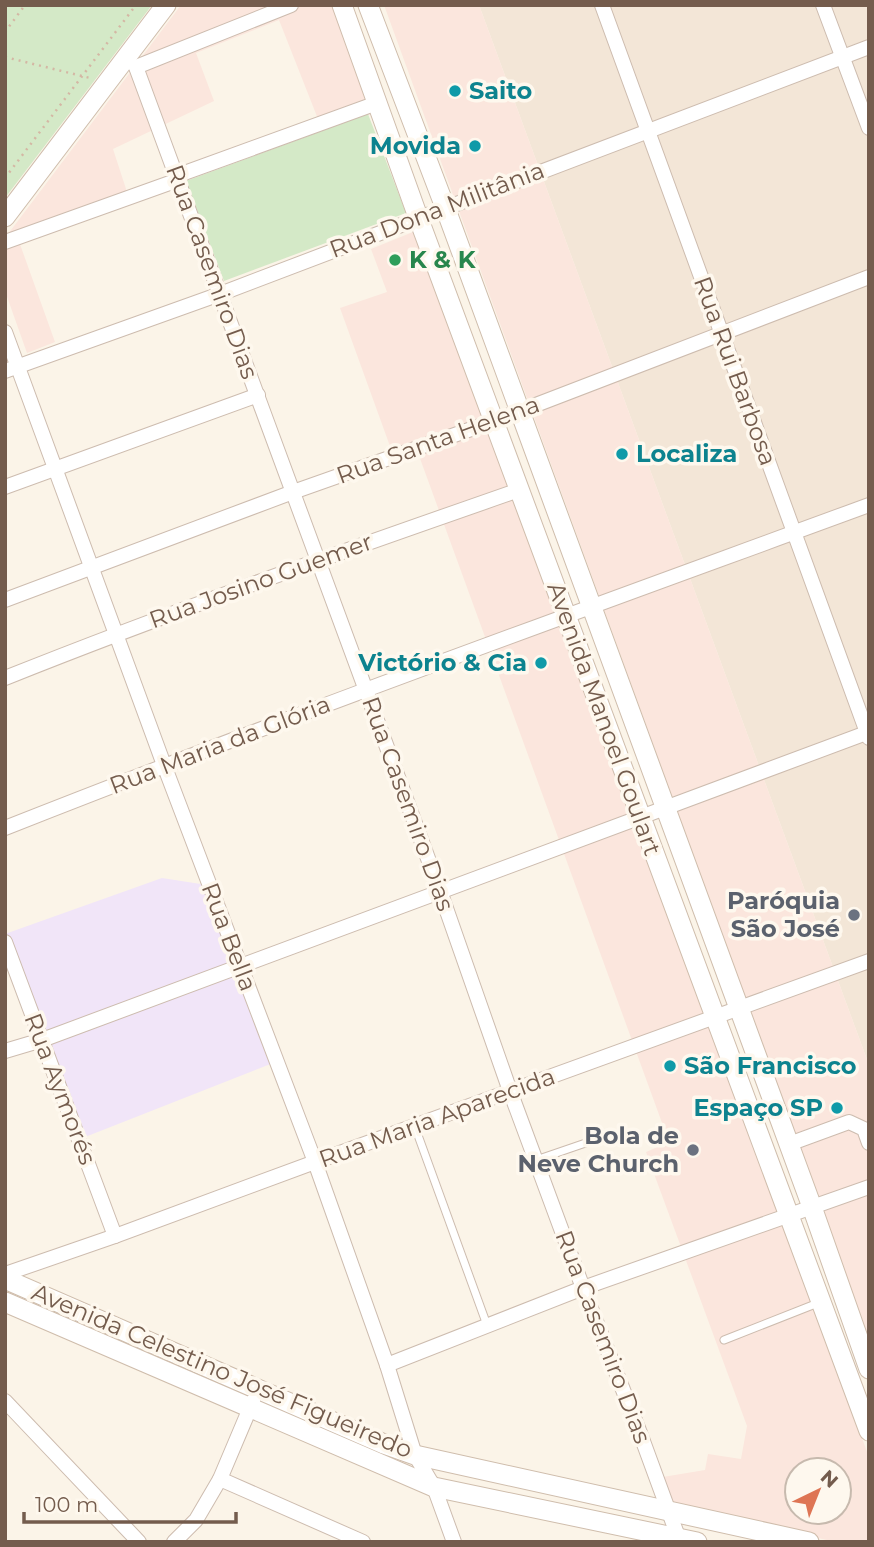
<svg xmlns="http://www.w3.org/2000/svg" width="874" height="1547" font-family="Montserrat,sans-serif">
<rect width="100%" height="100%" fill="#fbf4e8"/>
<!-- residential -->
<path fill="#f3e6d7" d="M479,5H869V1065Z"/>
<!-- commercial -->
<g fill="#fbe6dd" fill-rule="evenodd">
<path d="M181,5H332L368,98L318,119L279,20L196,53L214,101L113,149L127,192L16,233L55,342L27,353L5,291V238Z"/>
<path d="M384,5H479L869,1065V1338Z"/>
<path d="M413,232L869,1457V1542H836L672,1506L663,1477L705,1470L708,1454L741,1459L747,1426L646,1152L669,1142L414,442L391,449L340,308L387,292L371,249ZM797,1470H839V1512H797Z"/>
</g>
<!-- education -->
<path fill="#f1e5f8" d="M162,878L207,885L273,1063L80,1139L42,1040L5,934Z"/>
<!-- green -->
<g fill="#d4e9c7">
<path d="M5,5H152L5,198Z"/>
<path d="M368,114L406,213L224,281L186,181Z"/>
</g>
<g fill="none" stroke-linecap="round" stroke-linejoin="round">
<defs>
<g id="lane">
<path d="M415,1127L487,1325"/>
<path d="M536,1160L606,1136"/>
<path d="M724,1340L818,1303"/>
</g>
<g id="street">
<path d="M602,5L869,738"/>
<path d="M823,5L869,128"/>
<path d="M136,67L440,891L510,1091L583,1288L640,1433L680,1542"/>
<path d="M136,67L291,5"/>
<path d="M176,176L377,103"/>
<path d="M5,242L178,180"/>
<path d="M5,332L164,765L315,1162L387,1365L415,1455L434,1487L454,1542"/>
<path d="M5,371L220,294L869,47"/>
<path d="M5,487L258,395"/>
<path d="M5,600L293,492L494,421L869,277"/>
<path d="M5,678C175,610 347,550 519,490"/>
<path d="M5,828C291,715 580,611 869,505"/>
<path d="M5,942L115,1236"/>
<path d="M5,1051L42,1040L869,732"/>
<path d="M789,1144L849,1122L864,1129L869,1143"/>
<path d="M5,1274L115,1236L315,1162L869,961"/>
<path d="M387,1365L583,1288L869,1187"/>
<path d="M5,1401L139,1542"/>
<path d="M220,1479L363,1542"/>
<path d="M174,1542L196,1520L220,1479L253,1401"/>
</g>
<g id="secondary">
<path d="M342,5L418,217L869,1431"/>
<path d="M368,5L445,207L812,1207L869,1369"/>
<path d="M5,217L166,5"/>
<path d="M5,1279L384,1444L415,1455L809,1542"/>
<path d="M5,1302L434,1487L697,1542"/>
</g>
</defs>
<!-- lane casing -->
<use href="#lane" stroke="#cdbcaf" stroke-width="9"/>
<!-- street casing -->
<use href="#street" stroke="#cdbcaf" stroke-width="16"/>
<!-- secondary casing -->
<use href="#secondary" stroke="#cfbdac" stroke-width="21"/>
<!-- path -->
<g stroke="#d4b7a4" stroke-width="2.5" stroke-dasharray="2 5" stroke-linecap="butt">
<path d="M5,32L25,5"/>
<path d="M5,57L90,78"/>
<path d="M5,178L136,5"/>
</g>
<!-- lane -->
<use href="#lane" stroke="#fff" stroke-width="7"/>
<!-- street -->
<use href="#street" stroke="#fff" stroke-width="14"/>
<!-- secondary -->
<use href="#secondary" stroke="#fff" stroke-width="19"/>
</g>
<!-- markers -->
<g fill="#0f9aa8" stroke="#fef8ee" stroke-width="2.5">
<circle cx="455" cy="91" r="7"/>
<circle cx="475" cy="146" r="7"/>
<circle cx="622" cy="454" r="7"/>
<circle cx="541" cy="663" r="7"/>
<circle cx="670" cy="1066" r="7"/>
<circle cx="837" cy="1108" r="7"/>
</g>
<circle fill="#2e9e5b" stroke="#fef8ee" stroke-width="2.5" cx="395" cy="260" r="7"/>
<g fill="#6b7280" stroke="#fef8ee" stroke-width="2.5">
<circle cx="854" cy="915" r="7"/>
<circle cx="693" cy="1150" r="7"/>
</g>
<g text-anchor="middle" stroke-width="7" stroke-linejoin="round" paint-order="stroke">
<!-- culture labels -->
<g font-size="24" font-weight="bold" fill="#0d838f" stroke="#fef8ee" text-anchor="start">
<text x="469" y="99">Saito</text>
<text x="461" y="154" text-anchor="end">Movida</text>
<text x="636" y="462">Localiza</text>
<text x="527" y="671" text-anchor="end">Victório &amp; Cia</text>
<text x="684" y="1074">São Francisco</text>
<text x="823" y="1116" text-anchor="end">Espaço SP</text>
</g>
<!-- street labels -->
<g font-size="24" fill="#745c4d" stroke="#fef8ee">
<text transform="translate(437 210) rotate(-21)" y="8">Rua Dona Militânia</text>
<text transform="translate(212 272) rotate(70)" y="8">Rua Casemiro Dias</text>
<text transform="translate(735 371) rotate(70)" y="8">Rua Rui Barbosa</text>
<text transform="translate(438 440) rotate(-20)" y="8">Rua Santa Helena</text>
<text transform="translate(261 581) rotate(-20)" y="8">Rua Josino Guemer</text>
<text transform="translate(604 719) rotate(70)" y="8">Avenida Manoel Goulart</text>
<text transform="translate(220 745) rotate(-21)" y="8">Rua Maria da Glória</text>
<text transform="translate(408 804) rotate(70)" y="8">Rua Casemiro Dias</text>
<text transform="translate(229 937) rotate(69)" y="8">Rua Bella</text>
<text transform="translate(60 1089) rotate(69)" y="8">Rua Aymorés</text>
<text transform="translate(437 1118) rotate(-20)" y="8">Rua Maria Aparecida</text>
<text transform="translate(603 1337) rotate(69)" y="8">Rua Casemiro Dias</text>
<text transform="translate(222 1371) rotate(23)" y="8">Avenida Celestino José Figueiredo</text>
</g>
<!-- leisure labels -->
<g font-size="24" font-weight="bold" fill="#27864d" stroke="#fef8ee" text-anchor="start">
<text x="409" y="268">K &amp; K</text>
</g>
<!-- worship labels -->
<g font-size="24" font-weight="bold" fill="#5b616d" stroke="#fef8ee" text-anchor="end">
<text x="840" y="909">Paróquia<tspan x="840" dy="28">São José</tspan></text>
<text x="679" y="1144">Bola de<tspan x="679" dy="28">Neve Church</tspan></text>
</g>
</g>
<!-- border -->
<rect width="874" height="1547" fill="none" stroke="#745c4d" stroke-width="14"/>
<!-- north arrow -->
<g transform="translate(818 1491) rotate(43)"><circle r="33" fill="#fef8ee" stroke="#c7baae" stroke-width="2"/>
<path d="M0-5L12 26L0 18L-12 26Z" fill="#de7554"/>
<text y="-10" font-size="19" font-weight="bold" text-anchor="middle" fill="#745c4d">N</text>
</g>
<!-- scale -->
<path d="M24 1512v10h212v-10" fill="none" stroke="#745c4d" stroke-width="3.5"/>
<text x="35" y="1512" font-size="21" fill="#745c4d" stroke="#fef8ee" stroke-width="5" paint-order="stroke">100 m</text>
</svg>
